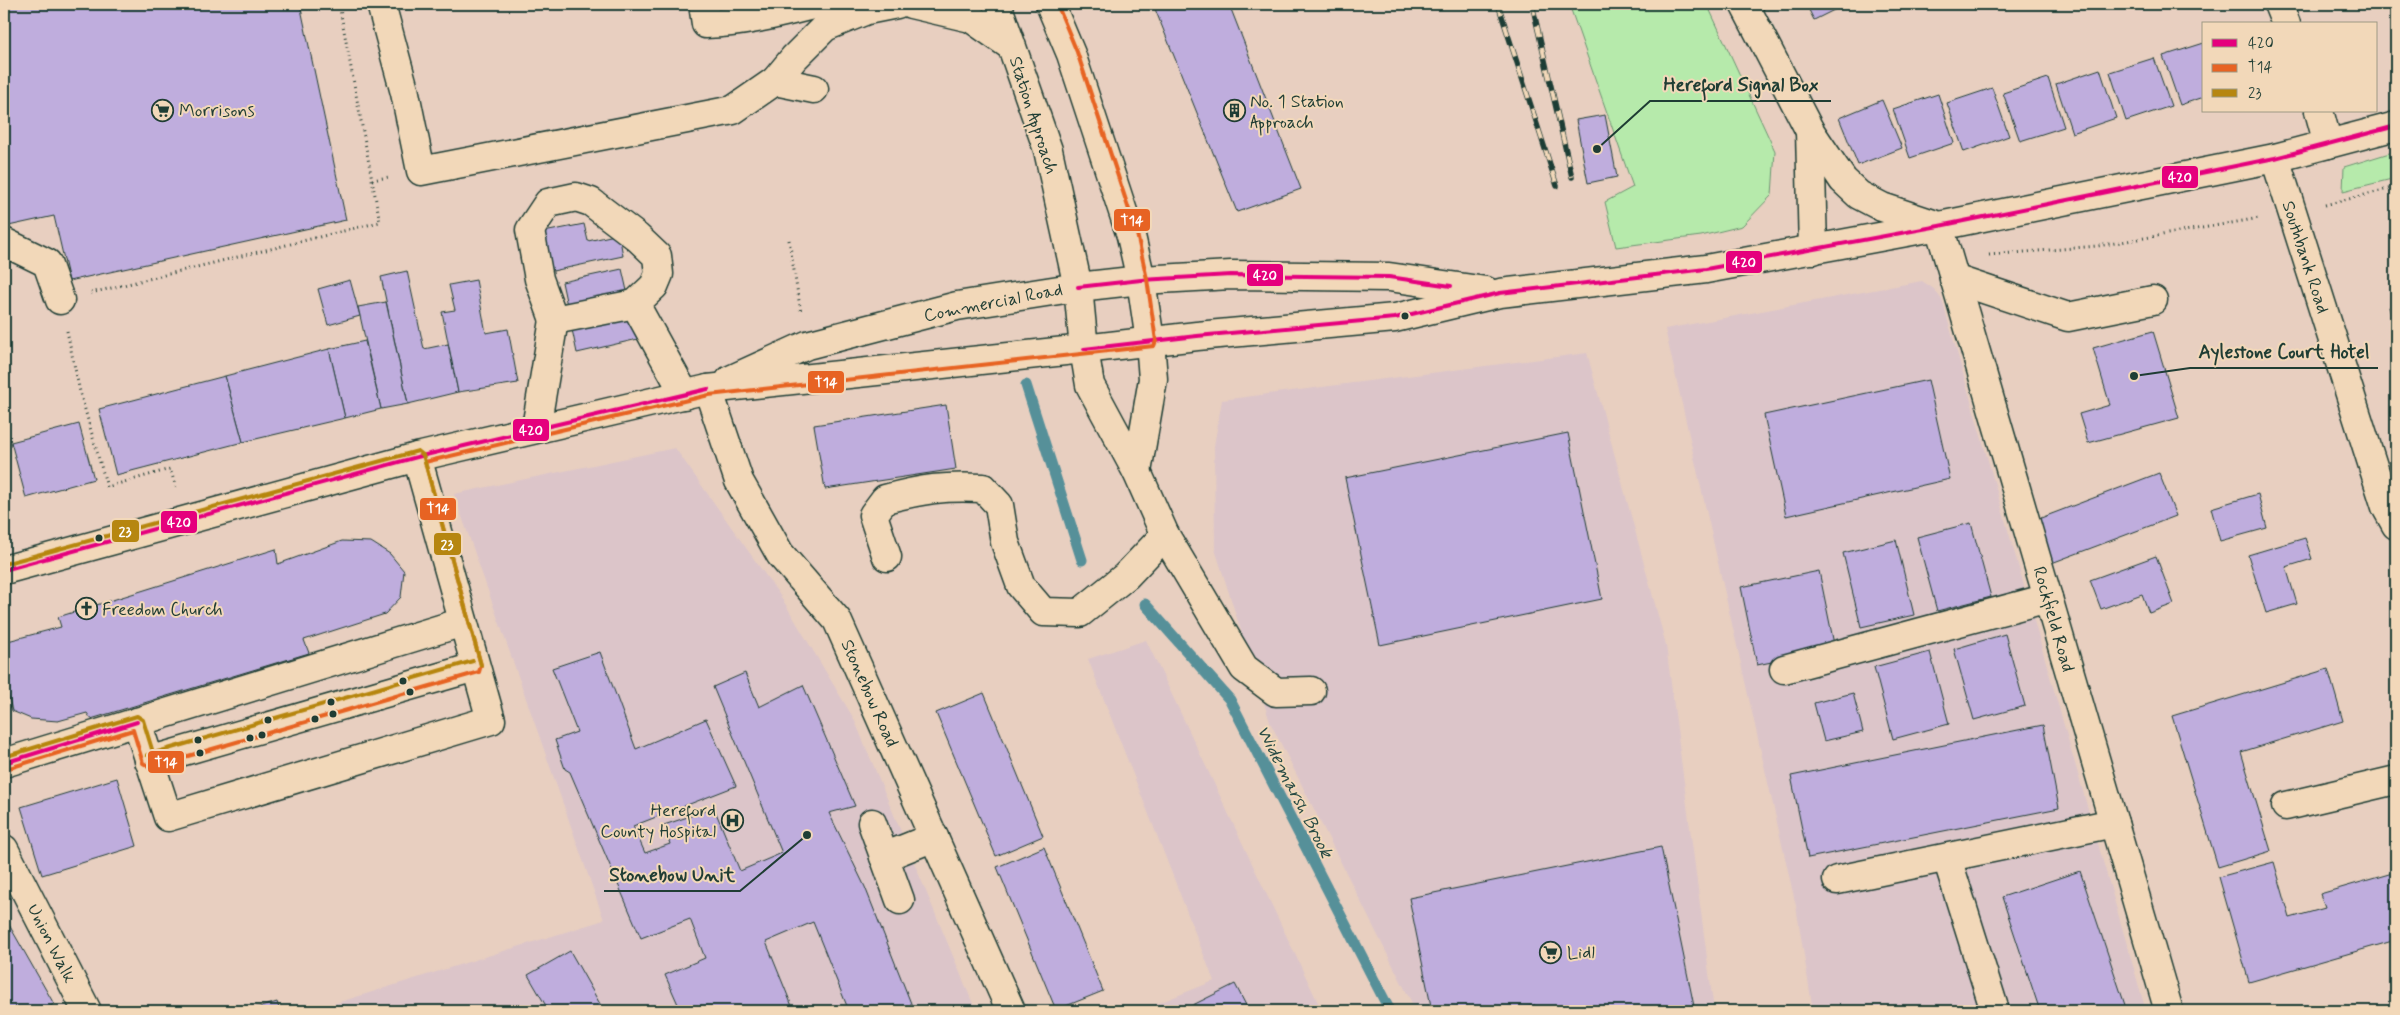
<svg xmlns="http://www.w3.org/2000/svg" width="2400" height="1015" font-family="Mynerve,sans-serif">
<rect width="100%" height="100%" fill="#e8cfc0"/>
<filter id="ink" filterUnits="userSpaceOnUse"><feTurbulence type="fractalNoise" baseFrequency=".02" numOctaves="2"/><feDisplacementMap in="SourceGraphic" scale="10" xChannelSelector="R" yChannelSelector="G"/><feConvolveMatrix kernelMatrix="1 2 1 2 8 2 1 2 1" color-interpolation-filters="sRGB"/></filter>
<g filter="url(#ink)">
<!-- built -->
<g fill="#dcc5c9">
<path d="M1922,281L1934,289L1942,300L2146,1011H1813L1796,906L1665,329Z"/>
<path d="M1587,353L1666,645L1714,1011H1416L1270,722L1215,549L1214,446L1222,400Z"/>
<path d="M675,448L781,597L854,719L976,1011H311L604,920L454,494Z"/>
<path d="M1146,640L1322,1011H1139L1214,981L1088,659Z"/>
</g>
<!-- green -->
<g fill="#b6eaab" stroke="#6a9470">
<path d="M1569,4H1707L1775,151L1772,195L1742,226L1701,236L1616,247L1605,202L1633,187Z"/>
<path d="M2396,151V178L2343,191L2344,167Z"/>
</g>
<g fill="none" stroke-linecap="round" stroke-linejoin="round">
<!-- stream -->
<g stroke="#579099" stroke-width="11">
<path d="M1026,385L1082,560"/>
<path d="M1145,604L1230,700L1390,1011"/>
</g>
</g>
<!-- building -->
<g fill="#bfaddd" stroke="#1f3d34">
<path d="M4,4H300L346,220L69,281L54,216L4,227Z"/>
<path d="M1153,4H1229L1301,189L1237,212Z"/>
<path d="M1806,4H1846L1814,20Z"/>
<path d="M2204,43V97L2180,105L2163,56Z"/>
<path d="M2154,58L2171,106L2126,121L2110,72Z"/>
<path d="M2100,69L2116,118L2072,133L2056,84Z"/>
<path d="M2048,78L2064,127L2020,141L2003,93Z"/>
<path d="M1992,88L2009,136L1964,152L1947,103Z"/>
<path d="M1938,94L1954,143L1910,158L1893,109Z"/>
<path d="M1882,100L1902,148L1858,165L1839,118Z"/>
<path d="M1605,115L1617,177L1588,183L1576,120Z"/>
<path d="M584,224L588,241L619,234L623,256L548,272L539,233Z"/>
<path d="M622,269L638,339L577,353L562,282Z"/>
<path d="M407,271L424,349L448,344L458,392L408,404L381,277Z"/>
<path d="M350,280L360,316L328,325L318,289Z"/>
<path d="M476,280L486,333L508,329L518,383L458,392L442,312L455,310L449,285Z"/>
<path d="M386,302L408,404L381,409L358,307Z"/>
<path d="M2396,306V334L2389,307Z"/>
<path d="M2153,331L2179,418L2088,443L2079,414L2110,405L2093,348Z"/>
<path d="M365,341L381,409L345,418L329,349Z"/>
<path d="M329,349L345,418L243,442L225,376Z"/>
<path d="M225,376L243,442L116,475L99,409Z"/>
<path d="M1928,380L1950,479L1786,516L1764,415Z"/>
<path d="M946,405L956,469L825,489L814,425Z"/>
<path d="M79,424L94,479L26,498L11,442Z"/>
<path d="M1568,433L1602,599L1380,645L1345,478Z"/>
<path d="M2159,473L2176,516L2049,564L2033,521Z"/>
<path d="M2258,494L2267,528L2220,541L2211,508Z"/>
<path d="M1971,523L1991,597L1937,611L1917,537Z"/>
<path d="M2305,538L2312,559L2286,567L2297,604L2266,613L2248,555Z"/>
<path d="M1896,540L1914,615L1861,627L1843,553Z"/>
<path d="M342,541L371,542L390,554L404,571L401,597L385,614L304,640L309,653L91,719L87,713L58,721L31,719L12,711L4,678V642L61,627L58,617L276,549L278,564Z"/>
<path d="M2156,556L2174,604L2149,613L2142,594L2101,609L2090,580Z"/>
<path d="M1819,571L1835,649L1757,665L1741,587Z"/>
<path d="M2005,634L2025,706L1974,720L1954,649Z"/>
<path d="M600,652L636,749L706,719L736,786L633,826L645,853L670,844L664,825L714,808L740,871L782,853L713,687L745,673L759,707L803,685L855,806L829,813L865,887L914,1011H849L813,922L766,942L794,1011H681L665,975L705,958L690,919L641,938L570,772L565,769L555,740L577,732L552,668Z"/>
<path d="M1930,652L1949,724L1893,739L1874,667Z"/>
<path d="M2328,669L2343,721L2241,752L2271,851L2218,867L2172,716Z"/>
<path d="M984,693L1043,836L996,856L936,713Z"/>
<path d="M1853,693L1863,732L1824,741L1814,703Z"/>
<path d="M2043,725L2059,808L1808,858L1791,776Z"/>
<path d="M117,778L137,846L42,875L21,807Z"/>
<path d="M1044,847L1103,991L1056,1010L997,867Z"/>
<path d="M1661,847L1695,1011H1536L1535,1005L1506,1011H1432L1409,898Z"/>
<path d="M2274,862L2290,918L2325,908L2320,894L2396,872V940L2249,982L2219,877Z"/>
<path d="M2080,871L2127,1011H2040L2002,897Z"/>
<path d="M4,916L54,1004L41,1011H4Z"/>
<path d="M570,951L604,1011H549L528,975Z"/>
<path d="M1235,984L1249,1011H1181Z"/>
<path d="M277,1002L280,1011H248Z"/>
</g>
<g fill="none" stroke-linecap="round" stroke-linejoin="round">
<defs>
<g id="minor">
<path d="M381,4L405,93L421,171L733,110L775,81L794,58L825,27L867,10L897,4"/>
<path d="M703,4L706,24C744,23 781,13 817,4"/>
<path d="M911,4L971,18L1011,46"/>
<path d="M1744,4L1810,131L1843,180L1859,195L1882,207L1939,226L2169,1011"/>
<path d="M2278,4L2286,24"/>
<path d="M775,81L814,89"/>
<path d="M2319,111L2328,144"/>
<path d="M1810,131L1813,250"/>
<path d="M2275,158L2386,507L2396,525"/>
<path d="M4,242L47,263L60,300"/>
<path d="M1954,279L2068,317L2153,300"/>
<path d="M554,320L539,279L530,230L548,203L576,197L591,202L637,237L657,256L659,274L654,286L635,304"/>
<path d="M1084,349L1090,385L1137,472L1165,535L1244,668L1276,692L1311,691"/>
<path d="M708,389L739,481L780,554L837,620L1011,1011"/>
<path d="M536,428L554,320L635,304L685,395"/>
<path d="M1137,472L1153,379L1150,341"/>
<path d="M887,557L873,515L885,499C923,489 944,486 983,488L999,505L1005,542L1021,586L1043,612L1080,613L1126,576L1165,535"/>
<path d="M1784,669L2048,598"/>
<path d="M137,722L168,817L491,720L417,457"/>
<path d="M149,761L475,667"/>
<path d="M4,763L463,622"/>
<path d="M2286,806L2396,780"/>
<path d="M872,823L900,900"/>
<path d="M4,849L87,1011"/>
<path d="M884,857L934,837"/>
<path d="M1947,858L1995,1011"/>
<path d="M1837,880L2114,823"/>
</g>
<g id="major">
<path d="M730,380L807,345L957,306L1078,287"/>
<path d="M4,570L417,457L708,389L1084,349"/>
</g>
<g id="highway">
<path d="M997,4L1048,150L1078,287L1084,349L1197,336L1395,318L1500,293L1706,269L1939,226L2275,158L2396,126"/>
<path d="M1050,4L1071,54L1131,236L1141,280L1150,341"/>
<path d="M1078,287L1141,280L1231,275L1389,277L1486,291"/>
</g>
</defs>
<!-- minor casing -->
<use href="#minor" stroke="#1f3d34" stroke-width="31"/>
<!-- major casing -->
<use href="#major" stroke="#1f3d34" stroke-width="31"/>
<!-- highway casing -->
<use href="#highway" stroke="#1f3d34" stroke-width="31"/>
<!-- path -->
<g stroke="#1f3d34" stroke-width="3" stroke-dasharray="1 4" stroke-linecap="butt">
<path d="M372,180L389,177"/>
<path d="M2325,205L2396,187"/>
<path d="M789,240L801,313"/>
<path d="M1989,255L2098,246L2260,218"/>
<path d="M91,293L380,222L339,4"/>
<path d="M67,331L80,392L107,487L170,469L177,490"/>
</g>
<!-- minor -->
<use href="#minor" stroke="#f2d8b9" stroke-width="28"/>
<!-- major -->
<use href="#major" stroke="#f2d8b9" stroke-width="28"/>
<!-- highway -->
<use href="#highway" stroke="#f2d8b9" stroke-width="28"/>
<defs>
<g id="rail">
<path d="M1498,4L1557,186"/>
<path d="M1532,4L1572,177"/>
</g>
</defs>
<!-- rail casing -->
<use href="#rail" stroke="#1f3d34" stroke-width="5.5"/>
<!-- rail -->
<use href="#rail" stroke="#f2d8b9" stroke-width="4" stroke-dasharray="11" stroke-linecap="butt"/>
<defs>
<g id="bus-1">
<path d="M1078,287L1141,280L1231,275L1389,277L1451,286"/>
<path d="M1084,349L1197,336L1395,318L1500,293L1706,269L1939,226L2275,158L2396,126"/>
<path d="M4,570L417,457L708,389"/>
<path d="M4,763L137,722"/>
</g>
<path id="bus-2" d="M6,769L133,730L143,763L150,767L479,672L481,665L425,462L709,395L1154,346L1156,341L1147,279L1137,234L1077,52L1057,4"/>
<g id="bus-3">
<path d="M4,564L418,451L423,455L481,665"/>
<path d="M147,755L473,661"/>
<path d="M4,757L137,716L143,720L155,759"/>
</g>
</defs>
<!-- bus-1 casing -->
<use href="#bus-1" stroke="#f2d8b9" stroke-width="8"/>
<!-- bus-2 casing -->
<use href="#bus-2" stroke="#f2d8b9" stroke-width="8"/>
<!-- bus-3 casing -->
<use href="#bus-3" stroke="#f2d8b9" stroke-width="8"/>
<!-- bus-1 -->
<use href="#bus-1" stroke="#e5007d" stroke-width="4"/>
<!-- bus-2 -->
<use href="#bus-2" stroke="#e76323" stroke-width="4"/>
<!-- bus-3 -->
<use href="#bus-3" stroke="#b68610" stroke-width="4"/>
</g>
</g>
<!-- icons -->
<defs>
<symbol id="supermarket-ring" viewBox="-11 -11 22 22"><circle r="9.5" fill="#f2d8b9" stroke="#1f3d34" stroke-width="1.5"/><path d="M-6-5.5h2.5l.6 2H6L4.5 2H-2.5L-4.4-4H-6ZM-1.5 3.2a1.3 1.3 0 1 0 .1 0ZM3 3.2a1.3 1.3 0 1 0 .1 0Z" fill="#1f3d34"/></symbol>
<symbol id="building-ring" viewBox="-11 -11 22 22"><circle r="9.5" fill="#f2d8b9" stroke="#1f3d34" stroke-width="1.5"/><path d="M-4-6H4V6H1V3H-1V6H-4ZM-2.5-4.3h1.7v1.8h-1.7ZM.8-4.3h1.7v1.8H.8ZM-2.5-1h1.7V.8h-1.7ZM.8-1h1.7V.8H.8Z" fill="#1f3d34"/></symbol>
<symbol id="church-ring" viewBox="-11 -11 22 22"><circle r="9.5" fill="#f2d8b9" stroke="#1f3d34" stroke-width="1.5"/><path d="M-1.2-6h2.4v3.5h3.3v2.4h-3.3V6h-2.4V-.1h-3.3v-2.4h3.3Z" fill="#1f3d34"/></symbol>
<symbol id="hospital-ring" viewBox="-11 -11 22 22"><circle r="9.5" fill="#f2d8b9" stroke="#1f3d34" stroke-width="1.5"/><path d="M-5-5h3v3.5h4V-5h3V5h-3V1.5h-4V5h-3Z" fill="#1f3d34"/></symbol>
</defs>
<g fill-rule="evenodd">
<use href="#supermarket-ring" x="150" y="98" width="25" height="25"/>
<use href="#building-ring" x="1222" y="98" width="25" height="25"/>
<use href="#church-ring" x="74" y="596" width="25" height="25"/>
<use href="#hospital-ring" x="720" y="808" width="25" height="25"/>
<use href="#supermarket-ring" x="1538" y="940" width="25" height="25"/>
</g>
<!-- markers -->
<g fill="#1f3d34" stroke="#f2d8b9" stroke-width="2">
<circle cx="1405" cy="316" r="4.5"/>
<circle cx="99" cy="538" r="4.5"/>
<circle cx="403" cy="681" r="4.5"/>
<circle cx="410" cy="692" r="4.5"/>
<circle cx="331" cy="702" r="4.5"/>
<circle cx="333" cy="714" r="4.5"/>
<circle cx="315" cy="719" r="4.5"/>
<circle cx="268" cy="720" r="4.5"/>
<circle cx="262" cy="735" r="4.5"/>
<circle cx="250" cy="738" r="4.5"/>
<circle cx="198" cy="740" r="4.5"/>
<circle cx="200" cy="753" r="4.5"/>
</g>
<g text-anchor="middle" stroke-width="4" stroke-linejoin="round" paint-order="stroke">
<!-- poi labels -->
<g font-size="18" fill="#1f3d34" stroke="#f2d8b9" text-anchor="start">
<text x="1250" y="107">No. 1 Station<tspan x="1250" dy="21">Approach</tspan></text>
<text x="179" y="116">Morrisons</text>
<text x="102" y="615">Freedom Church</text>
<text x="716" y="816" text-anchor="end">Hereford<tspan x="716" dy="21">County Hospital</tspan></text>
<text x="1567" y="958">Lidl</text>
</g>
<!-- street labels -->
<g font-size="18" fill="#1f3d34" stroke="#f2d8b9">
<text transform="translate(1034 115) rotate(72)" y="6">Station Approach</text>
<text transform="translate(2306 257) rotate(72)" y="6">Southbank Road</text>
<text transform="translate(993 302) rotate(-11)" y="6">Commercial Road</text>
<text transform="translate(2054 619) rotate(74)" y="6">Rockfield Road</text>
<text transform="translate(870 693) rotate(66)" y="6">Stonebow Road</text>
<text transform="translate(52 943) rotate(63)" y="6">Union Walk</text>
</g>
<!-- water labels -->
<g font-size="19" font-style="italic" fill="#284b45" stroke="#f2d8b9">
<text transform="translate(1296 791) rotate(63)" y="7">Widemarsh Brook</text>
</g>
</g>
<!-- callouts -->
<path fill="none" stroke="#1f3d34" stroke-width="2" d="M1597 149L1650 101H1831M2134 376L2190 368H2378M807 835L740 891H604"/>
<g fill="#1f3d34" stroke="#f2d8b9" stroke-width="2">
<circle cx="1597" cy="149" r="5"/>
<circle cx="2134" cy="376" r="5"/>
<circle cx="807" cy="835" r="5"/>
</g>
<g font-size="19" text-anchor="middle" font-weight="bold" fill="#1f3d34" stroke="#f2d8b9" stroke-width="4" stroke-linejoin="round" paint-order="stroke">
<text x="1741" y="91">Hereford Signal Box</text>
<text x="2284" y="358">Aylestone Court Hotel</text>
<text x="672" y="881">Stonebow Unit</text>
</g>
<g stroke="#f2d8b9" stroke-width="2">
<rect x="2161" y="165" width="38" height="24" rx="5" fill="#e5007d"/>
<rect x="1113" y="208" width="38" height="24" rx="5" fill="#e76323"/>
<rect x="1725" y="250" width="38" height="24" rx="5" fill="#e5007d"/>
<rect x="1246" y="263" width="38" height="24" rx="5" fill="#e5007d"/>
<rect x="807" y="370" width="38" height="24" rx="5" fill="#e76323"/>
<rect x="512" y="418" width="38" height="24" rx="5" fill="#e5007d"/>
<rect x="419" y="497" width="38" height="24" rx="5" fill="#e76323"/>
<rect x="160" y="510" width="38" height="24" rx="5" fill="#e5007d"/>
<rect x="111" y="519" width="29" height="24" rx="5" fill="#b68610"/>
<rect x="433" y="532" width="29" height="24" rx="5" fill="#b68610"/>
<rect x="147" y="750" width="38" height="24" rx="5" fill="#e76323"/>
</g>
<g font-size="14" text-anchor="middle" font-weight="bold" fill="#fff">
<text x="2180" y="182">420</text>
<text x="1132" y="225">T14</text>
<text x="1744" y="267">420</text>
<text x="1265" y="280">420</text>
<text x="826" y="387">T14</text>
<text x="531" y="435">420</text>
<text x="438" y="513">T14</text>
<text x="179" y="527">420</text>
<text x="125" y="536">23</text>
<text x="447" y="549">23</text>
<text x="166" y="767">T14</text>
</g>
<!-- margin -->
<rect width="2400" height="1015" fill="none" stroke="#f2d8b9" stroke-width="20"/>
<rect x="10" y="10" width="2380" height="995" fill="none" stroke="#1f3d34" stroke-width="2" filter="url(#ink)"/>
<!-- legend -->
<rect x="2202" y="22" width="175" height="90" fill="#f2d8b9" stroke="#9e9a84"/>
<rect x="2212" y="39" width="25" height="8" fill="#e5007d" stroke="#9e9a84"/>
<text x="2248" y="48" font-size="15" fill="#1f3d34">420</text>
<rect x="2212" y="64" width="25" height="8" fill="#e76323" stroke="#9e9a84"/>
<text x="2248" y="72" font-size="15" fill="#1f3d34">T14</text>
<rect x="2212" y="89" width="25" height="8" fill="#b68610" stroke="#9e9a84"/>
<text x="2248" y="98" font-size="15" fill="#1f3d34">23</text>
</svg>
